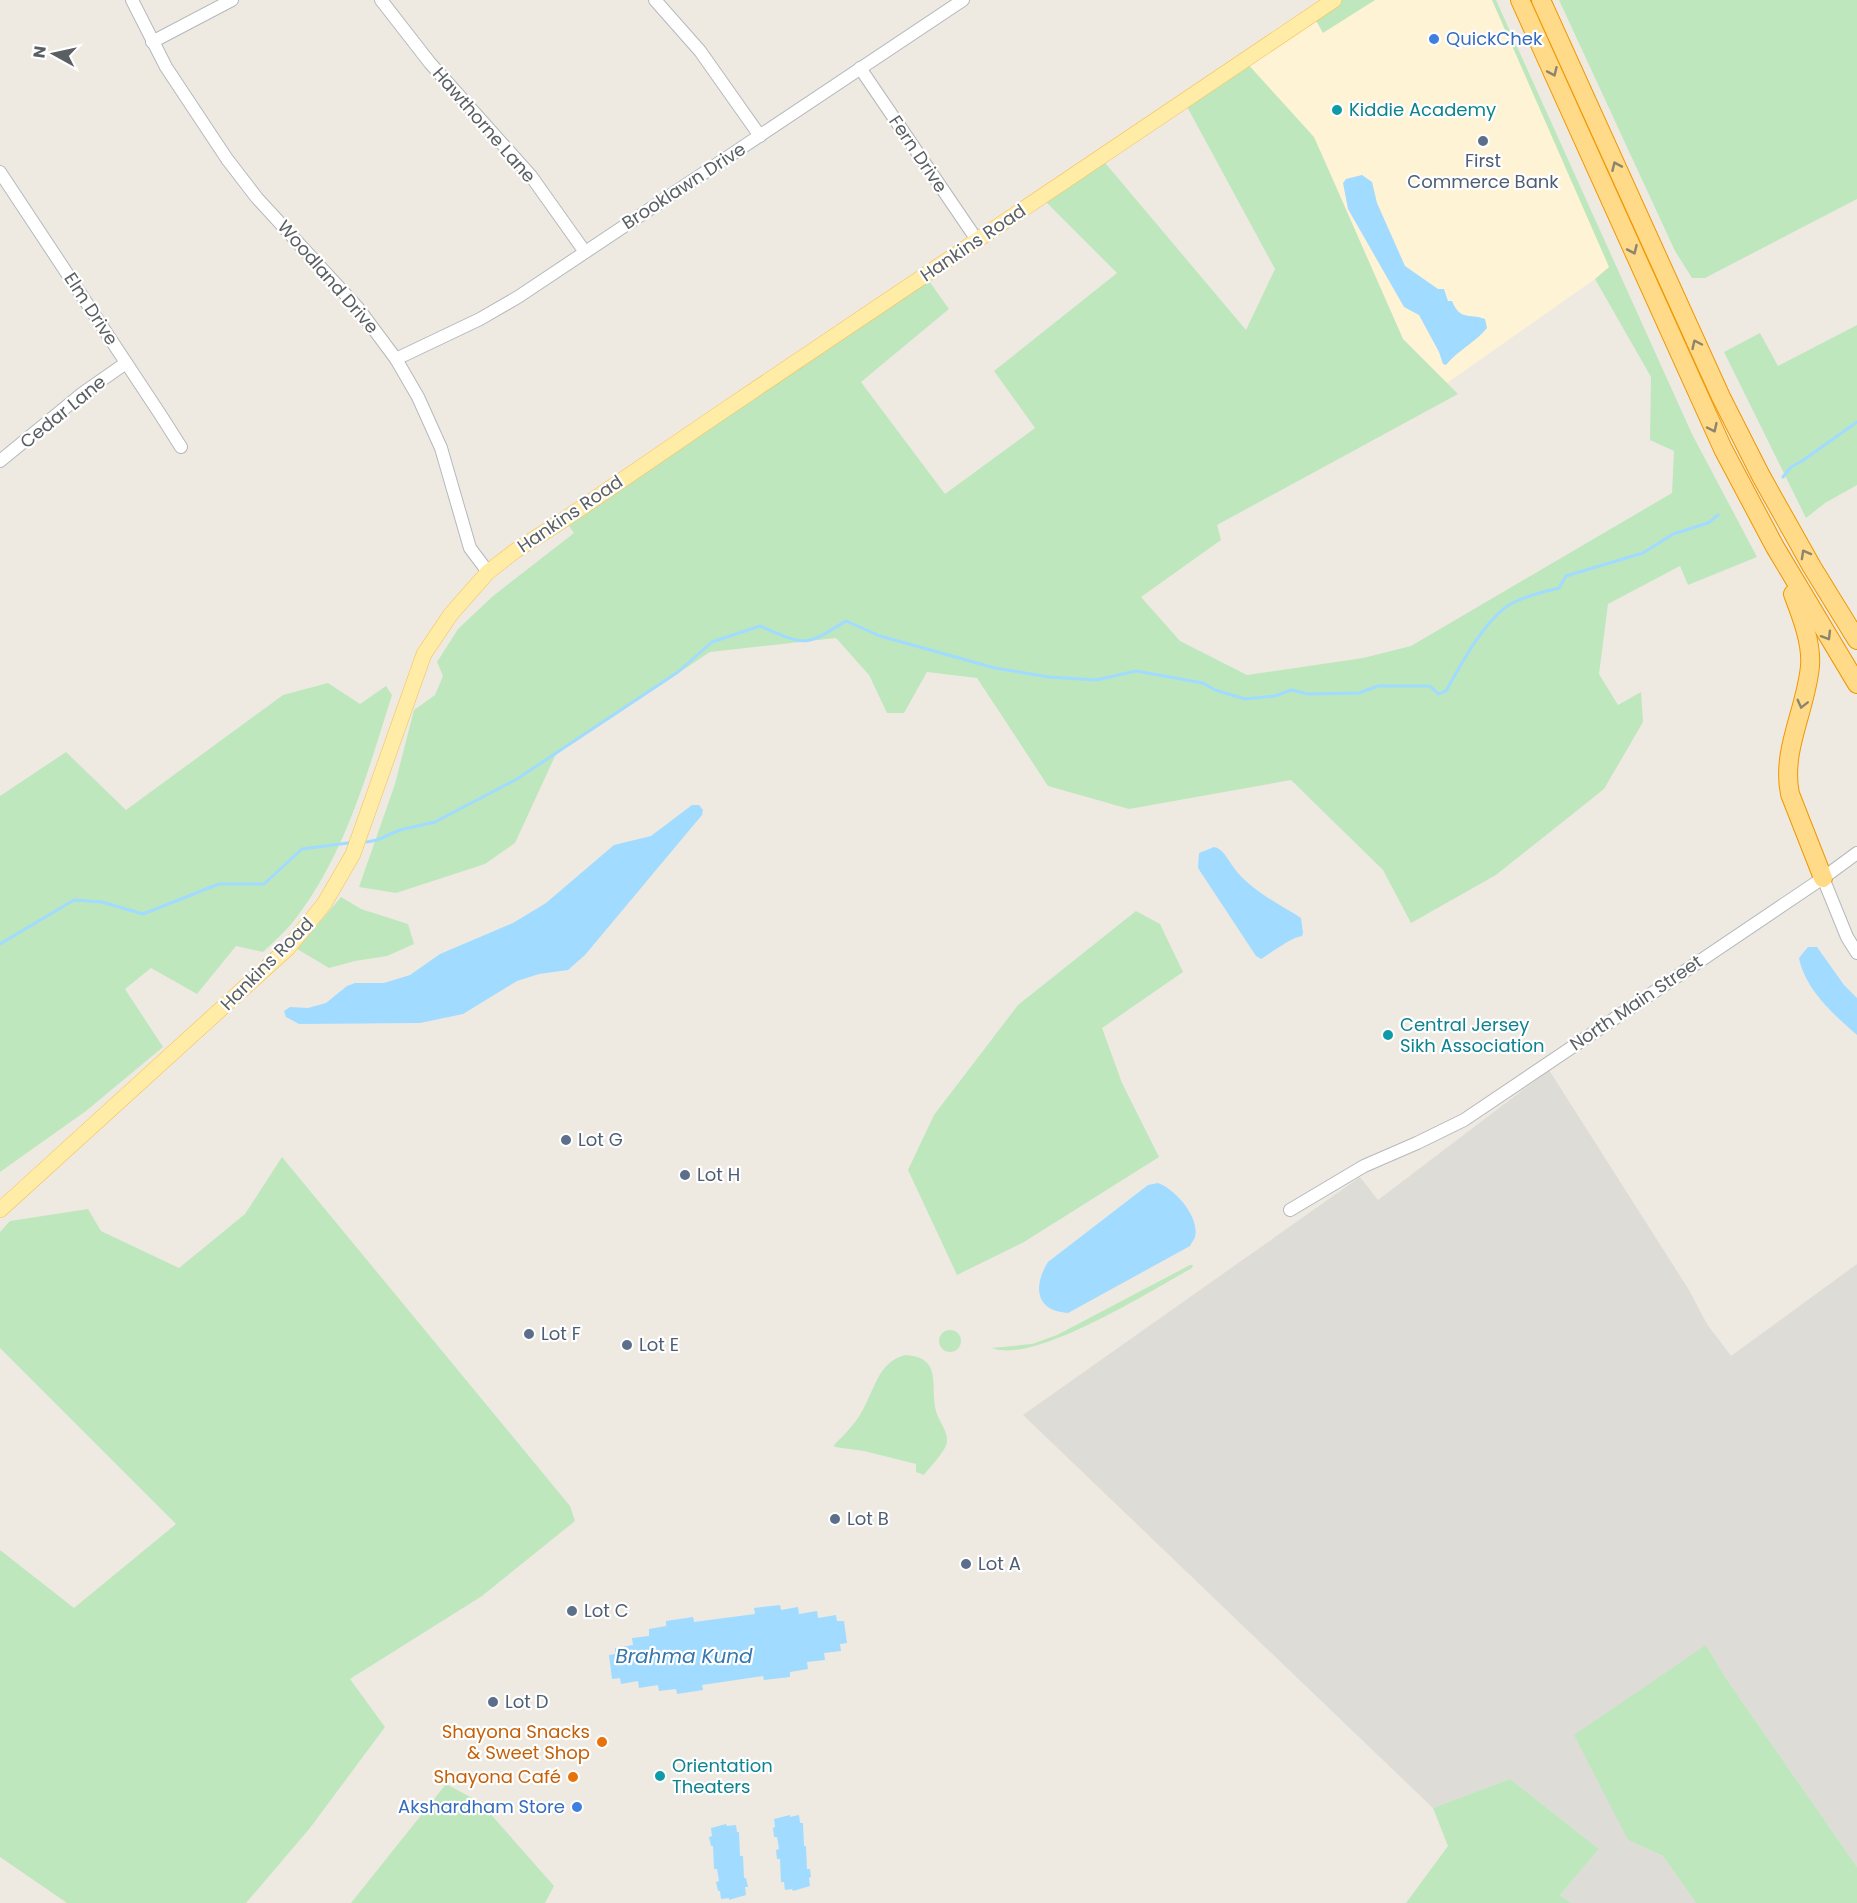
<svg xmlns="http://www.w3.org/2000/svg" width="1857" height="1903" font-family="Poppins,sans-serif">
<rect width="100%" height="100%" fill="#eeeae2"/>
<!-- commercial -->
<path fill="#fff3d6" d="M1375,0H1492L1610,267L1595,279L1447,383L1403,339L1321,152L1249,67L1316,21L1323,32Z"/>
<!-- industrial -->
<path fill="#dedcd6" d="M1549,1070L1689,1290L1707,1324L1731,1356L1857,1264V1867L1725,1677L1706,1645L1628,1840L1663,1856L1696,1903H1571L1560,1895L1599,1849L1510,1779L1433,1808L1023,1415L1360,1177L1378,1200Z"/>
<!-- green -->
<g fill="#bfe7bd">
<path d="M1337,0H1375L1323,33L1313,15Z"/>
<path d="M1492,0H1496L1692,434L1757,557L1688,585L1680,566L1608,604L1599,674L1618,705L1641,692L1643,722L1604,789L1496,875L1411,923L1383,870L1291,780L1129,809L1048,786L977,678L927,672L904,713H887L869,675L836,638L710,652L556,754L515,843L485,864L396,893L359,887L395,784L414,710L435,695L443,676L437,662L458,629L493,596L574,533L564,519L924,274L949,309L861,382L945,494L1035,428L994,371L1117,273L1041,197L1101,158L1246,330L1275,269L1185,103L1246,62L1314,137L1403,339L1458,394L1217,525L1221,540L1141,597L1180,641L1247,675L1363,658L1411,646L1672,493L1674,451L1650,440L1651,377L1595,279L1609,267Z"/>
<path d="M1559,0H1857V199L1705,278H1692L1675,251Z"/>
<path d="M1857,325V485L1825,503L1806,518L1724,352L1760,333L1778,366Z"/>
<path d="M328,683L360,704L386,686L392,695C367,774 345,856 293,922C284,933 273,942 263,952L236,946L197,994L151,968L125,989L163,1047L86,1111L0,1172V796L66,752L126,810L283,695Z"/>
<path d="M341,897L361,909L408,924L414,944L387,956L355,961L329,968L297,949Z"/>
<path d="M1136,911L1160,924L1183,972L1102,1028L1122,1083L1159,1157L1024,1242L957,1275L908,1170L934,1115L1018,1005Z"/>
<path d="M282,1157L570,1506L575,1521L482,1596L350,1679L385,1727L310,1828L246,1903H67L0,1857V1550L74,1608L176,1524L0,1348V1232L10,1221L88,1209L101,1231L179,1268L245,1214Z"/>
<path d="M1190,1265H1193L1192,1268C1152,1290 1034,1365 992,1348L1032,1344L1057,1335Z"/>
<circle cx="950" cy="1341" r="11"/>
<path d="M905,1355C943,1357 930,1385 936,1411C938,1420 948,1431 947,1441C947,1450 930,1467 924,1475L916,1472V1464L864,1451L835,1447L834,1445C844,1435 854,1425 861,1413C875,1390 877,1363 905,1355Z"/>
<path d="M1706,1645L1725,1677L1857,1867V1903H1696L1663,1856L1628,1840L1574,1735Z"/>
<path d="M1510,1779L1599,1849L1560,1895L1571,1903H1406L1448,1846L1433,1808Z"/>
<path d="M446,1784L480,1802L554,1886L545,1903H351Z"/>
</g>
<!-- water -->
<g fill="#a1dbff">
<path d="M1362,175L1372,182L1377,203L1405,266L1438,289H1444L1448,301H1452C1460,321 1469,313 1485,319L1487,328C1475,343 1458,350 1446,365L1443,364L1439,352L1419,315L1404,307L1348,209L1343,183L1346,179Z"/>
<path d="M692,805H699L703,810L702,815L585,955L568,970L539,974L517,981L463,1014L420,1023L299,1024L286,1017L284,1011L290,1007L308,1008L326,1003L347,986L355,983H384L410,975L440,954L513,923L546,903L614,845L651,836Z"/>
<path d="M1214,847C1224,848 1231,866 1239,874C1256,893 1279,904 1301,918L1303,933L1302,936C1292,937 1272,952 1261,959L1256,956L1198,868L1199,853Z"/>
<path d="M1808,947H1817L1844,985L1857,998V1035C1834,1015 1805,989 1799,958Z"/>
<path d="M1158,1183C1175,1189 1200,1217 1195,1237C1194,1240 1191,1243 1190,1246L1068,1313C1035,1311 1033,1286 1048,1262L1148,1185Z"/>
<path d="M780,1605L781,1610L798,1607L799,1614L817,1611L818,1618L836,1615L837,1621H844L847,1643L840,1644L841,1651L824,1653L825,1660L807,1662L808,1669L790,1672V1677L764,1680L763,1676L702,1685L703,1690L677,1694L676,1689L659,1691L658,1685L639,1688L638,1681L621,1684L620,1678L612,1679L609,1655L615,1654V1648L633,1645L632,1638L649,1636V1629L666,1626V1621L693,1617L694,1622L755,1614L754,1608Z"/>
<path d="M790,1815V1817L799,1815L800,1823H803L804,1846H806L807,1869H810L811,1877L809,1878L810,1886L793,1891L792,1889L785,1890L784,1882H781L780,1859H777L776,1850L779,1849L777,1837H774L773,1828L775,1827L774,1819Z"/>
<path d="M726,1824L727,1826L736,1825L737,1832H739L740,1856H743L744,1878H746L748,1887H745L746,1895L729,1900V1898L721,1899L720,1891H718L716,1882L719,1881L717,1869H714L713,1846H711L709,1837L712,1836L711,1828Z"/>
</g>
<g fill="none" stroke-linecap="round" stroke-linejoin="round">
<!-- stream -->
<g stroke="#a1dbff" stroke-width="3">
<path d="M1783,477L1791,467L1802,461L1857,422"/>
<path d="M367,842L377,840L400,830L435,822L517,779L678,672L712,642L760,626C806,646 804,647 846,621L880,636L995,668L1049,677L1096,680L1136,671L1203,683L1215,690L1245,699L1275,696L1291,690L1308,694L1359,693L1378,686H1430L1438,694L1446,691C1461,664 1482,625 1506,607C1521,597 1542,592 1559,588L1566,576L1643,553L1673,534L1708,523L1718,515"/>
<path d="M0,944L74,900L102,902L143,914L219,884H264L302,849L348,843"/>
</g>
<defs>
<g id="minor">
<path d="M132,0L166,67L227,159L257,198L358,308L396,359L418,397L441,448L470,548L488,572"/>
<path d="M381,0L430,63L531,176L585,252"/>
<path d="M655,0L700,51L760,136"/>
<path d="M152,42L232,0"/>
<path d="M860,68L977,240"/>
<path d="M0,172L160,414L181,447"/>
<path d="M396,359L480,319L518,297L963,0"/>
<path d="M0,461L83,393L126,363"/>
<path d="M1823,878L1847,937L1857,953"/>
<path d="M1290,1210L1364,1166L1417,1143L1464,1120L1823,878L1857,853"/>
</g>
<path id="major" d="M0,1210L288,948L324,904L353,854L424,654L451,614L488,572L515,551L565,519L726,409L1334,0"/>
<g id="highway">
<path d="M1520,0L1723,449L1775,547L1857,684"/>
<path d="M1541,0L1721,397L1761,476L1812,567L1857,640"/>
<path d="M1793,594C1801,615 1812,643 1810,666C1806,710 1781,750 1790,794L1823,878"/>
</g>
</defs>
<!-- minor casing -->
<use href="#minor" stroke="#b5b8bd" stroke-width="14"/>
<!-- major casing -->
<use href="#major" stroke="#f7bf52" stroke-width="16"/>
<!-- highway casing -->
<use href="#highway" stroke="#f09700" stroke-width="20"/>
<!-- minor -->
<use href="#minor" stroke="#fff" stroke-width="12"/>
<!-- major -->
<use href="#major" stroke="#ffeca6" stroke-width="15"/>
<!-- highway -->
<use href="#highway" stroke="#ffda88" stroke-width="18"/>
</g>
<!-- one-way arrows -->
<defs><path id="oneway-chevron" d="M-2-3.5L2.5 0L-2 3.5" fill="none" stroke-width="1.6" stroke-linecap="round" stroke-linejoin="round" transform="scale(1.5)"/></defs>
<g stroke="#8c846e">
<use href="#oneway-chevron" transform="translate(1553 72) rotate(66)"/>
<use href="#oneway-chevron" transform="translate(1616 166) rotate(-114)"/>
<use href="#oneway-chevron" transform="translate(1633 250) rotate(66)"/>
<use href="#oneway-chevron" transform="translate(1696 344) rotate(-115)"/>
<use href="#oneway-chevron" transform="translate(1713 428) rotate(65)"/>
<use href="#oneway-chevron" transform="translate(1805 554) rotate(-119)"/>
<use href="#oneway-chevron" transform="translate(1827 636) rotate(59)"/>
<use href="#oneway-chevron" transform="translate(1802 704) rotate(104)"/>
</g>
<!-- markers -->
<g fill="#3f7fe0" stroke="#fff" stroke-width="2">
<circle cx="1434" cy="39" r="6"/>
<circle cx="577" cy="1807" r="6"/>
</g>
<g fill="#0f9aa8" stroke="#fff" stroke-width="2">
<circle cx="1337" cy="110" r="6"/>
<circle cx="1388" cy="1035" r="6"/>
<circle cx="660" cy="1776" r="6"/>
</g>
<g fill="#5c6f8a" stroke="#fff" stroke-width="2">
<circle cx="1483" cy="141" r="6"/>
<circle cx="566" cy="1140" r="6"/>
<circle cx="685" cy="1175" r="6"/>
<circle cx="529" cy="1334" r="6"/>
<circle cx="627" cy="1345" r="6"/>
<circle cx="835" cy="1519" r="6"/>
<circle cx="966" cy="1564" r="6"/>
<circle cx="572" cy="1611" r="6"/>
<circle cx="493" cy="1702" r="6"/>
</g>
<g fill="#e8710a" stroke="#fff" stroke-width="2">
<circle cx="602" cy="1742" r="6"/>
<circle cx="573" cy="1777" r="6"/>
</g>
<g text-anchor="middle" stroke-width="4.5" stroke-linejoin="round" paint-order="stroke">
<!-- shop labels -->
<g font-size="18" fill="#366cbe" stroke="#fff" text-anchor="start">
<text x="1446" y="45">QuickChek</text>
<text x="565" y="1813" text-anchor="end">Akshardham Store</text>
</g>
<!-- culture labels -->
<g font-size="18" fill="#0d838f" stroke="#fff" text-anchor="start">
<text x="1349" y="116">Kiddie Academy</text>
<text x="1400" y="1031">Central Jersey<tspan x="1400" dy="21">Sikh Association</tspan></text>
<text x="672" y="1772">Orientation<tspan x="672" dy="21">Theaters</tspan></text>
</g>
<!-- street labels -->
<g font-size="18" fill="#5a5f63" stroke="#fff">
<text transform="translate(484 125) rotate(49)" y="6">Hawthorne Lane</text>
<text transform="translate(918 154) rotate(56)" y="6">Fern Drive</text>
<text transform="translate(684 186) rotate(-33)" y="6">Brooklawn Drive</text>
<text transform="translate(973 243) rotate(-34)" y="6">Hankins Road</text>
<text transform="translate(328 277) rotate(49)" y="6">Woodland Drive</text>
<text transform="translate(91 309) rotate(57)" y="6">Elm Drive</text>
<text transform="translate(63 412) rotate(-39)" y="6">Cedar Lane</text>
<text transform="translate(570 514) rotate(-34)" y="6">Hankins Road</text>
<text transform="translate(267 964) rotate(-45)" y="6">Hankins Road</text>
<text transform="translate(1636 1003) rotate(-34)" y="6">North Main Street</text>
</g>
<!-- service labels -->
<g font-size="18" fill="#4e5e75" stroke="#fff" text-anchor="start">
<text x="1483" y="167" text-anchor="middle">First<tspan x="1483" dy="21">Commerce Bank</tspan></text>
<text x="578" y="1146">Lot G</text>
<text x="697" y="1181">Lot H</text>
<text x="541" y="1340">Lot F</text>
<text x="639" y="1351">Lot E</text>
<text x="847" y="1525">Lot B</text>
<text x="978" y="1570">Lot A</text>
<text x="584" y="1617">Lot C</text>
<text x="505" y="1708">Lot D</text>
</g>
<!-- food labels -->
<g font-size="18" fill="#c56008" stroke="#fff" text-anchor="end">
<text x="590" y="1738">Shayona Snacks<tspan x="590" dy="21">&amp; Sweet Shop</tspan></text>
<text x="561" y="1783">Shayona Café</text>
</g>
<!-- water labels -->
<g font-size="20" font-style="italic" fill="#3777ac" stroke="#fff">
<text x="684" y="1663">Brahma Kund</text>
</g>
</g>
<!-- north arrow -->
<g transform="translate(54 54) rotate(278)" stroke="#ffffff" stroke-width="4.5" paint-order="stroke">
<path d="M0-4.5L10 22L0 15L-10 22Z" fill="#5a5f63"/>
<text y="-9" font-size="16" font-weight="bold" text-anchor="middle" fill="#5a5f63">N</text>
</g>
</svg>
